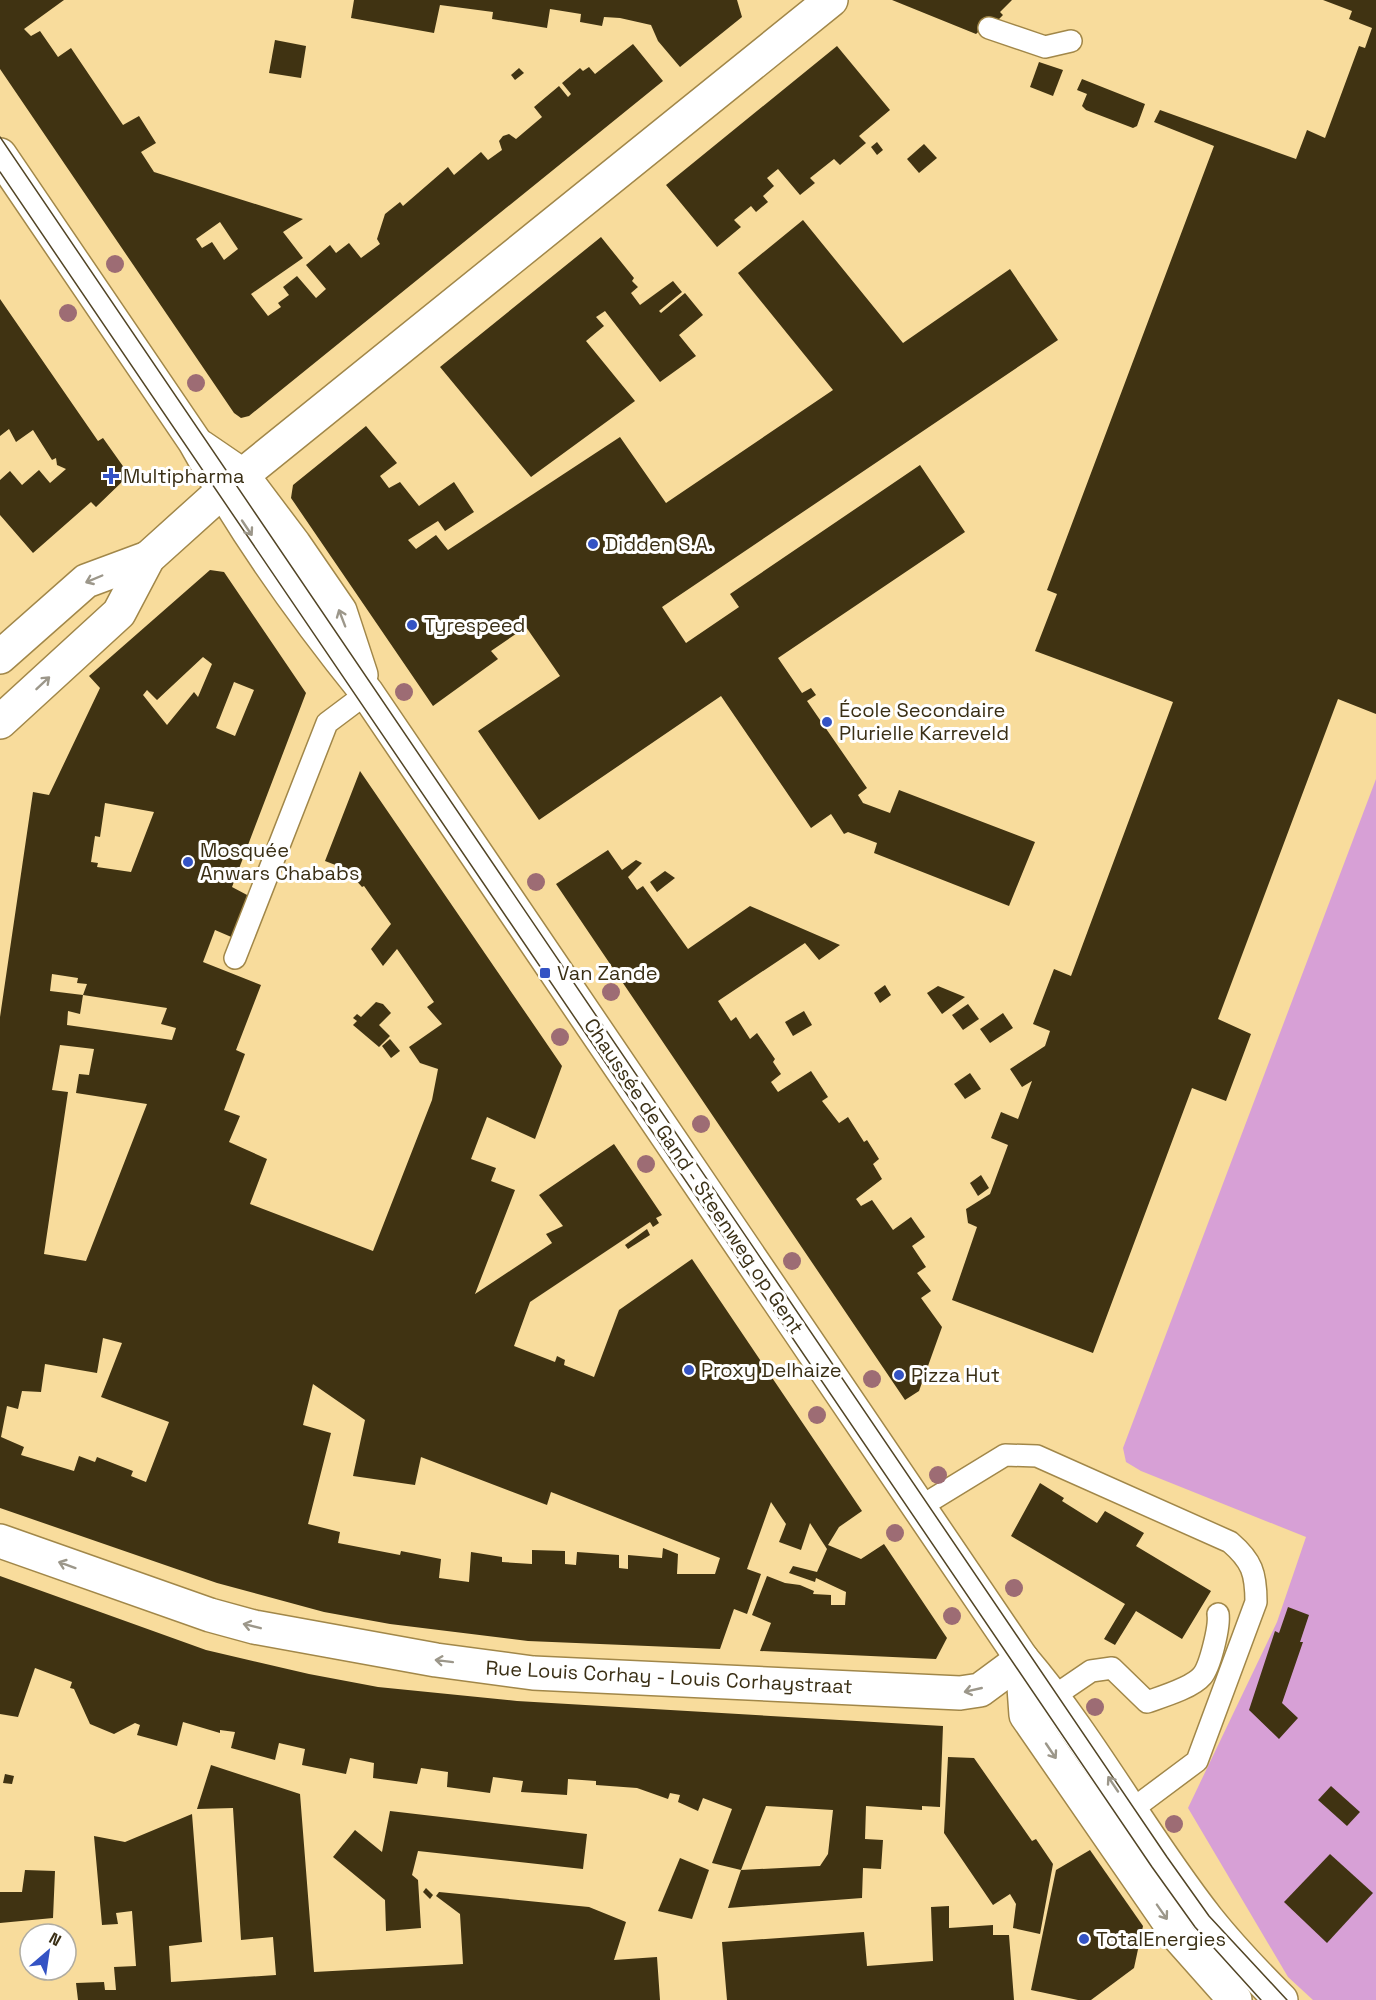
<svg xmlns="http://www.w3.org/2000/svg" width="1376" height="2000" font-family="'Space Grotesk',sans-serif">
<rect width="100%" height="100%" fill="#f8dc9c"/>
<!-- green -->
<path fill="#d7a0d6" d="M1376,779V2000H1313L1288,1977L1188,1808L1277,1622L1306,1537L1141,1471L1126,1462L1123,1448Z"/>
<!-- building -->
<g fill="#403312" fill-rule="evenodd">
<path d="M0,0H64L24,29L31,36L40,31L58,57L71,48L123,125L139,116L156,143L141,152L154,172L303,219L283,232L303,258L251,294L268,316L281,307L278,303L289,295L283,287L297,276L316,298L326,289L306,265L330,245L336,253L349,243L361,258L380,244L377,239L385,214L400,202L403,206L448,167L454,175L481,152L488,160L502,150L499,141L503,136L509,134L516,139L542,117L534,107L559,86L568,97L571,94L562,83L580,68L583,71L589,67L595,74L633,44L663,81L249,416L241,418L234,413L0,69ZM220,222L238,249L224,260L212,242L202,248L196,239Z"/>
<path d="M354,0H737L742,17L680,67L658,41L651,25L620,18L604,17L602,26L580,22L581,14L550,9L547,28L492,19L493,12L440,5L434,33L351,18Z"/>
<path d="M892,0H1012L1000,12L1003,15L988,30L983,27L976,34Z"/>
<path d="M1323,0H1376V714L1338,699L1218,1019L1251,1034L1226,1101L1192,1088L1093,1353L952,1300L977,1227L968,1223L966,1209L990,1194L1008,1145L991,1138L1001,1112L1018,1119L1032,1081L1022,1087L1010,1069L1045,1046L1050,1031L1033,1024L1054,969L1071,976L1173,702L1035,651L1057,594L1047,590L1214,146L1154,122L1160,110L1296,159L1307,130L1325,138L1359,46L1365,48L1372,28L1349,19L1352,11Z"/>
<path d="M275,40L306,46L301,78L269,73Z"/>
<path d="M837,46L890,110L859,136L866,143L840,165L834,159L810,178L815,183L800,195L778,169L767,178L774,186L763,196L768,202L756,212L751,206L734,220L741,227L717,247L666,185Z"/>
<path d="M1039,62L1063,70L1053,96L1030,87Z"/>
<path d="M519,68L524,73L515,80L511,75Z"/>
<path d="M1082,79L1145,104L1137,126L1133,128L1086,110L1082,106L1087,94L1077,90Z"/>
<path d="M877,142L883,150L877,155L871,147Z"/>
<path d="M924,144L937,158L919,173L907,159Z"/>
<path d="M803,220L903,343L1010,269L1058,340L662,607L686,643L739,607L730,594L920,465L965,532L778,658L802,693L811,688L816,695L807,701L867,788L858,795L863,803L890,813L899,790L1035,842L1009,906L874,853L877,843L848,832L844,834L831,814L811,828L721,696L539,820L478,731L560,676L526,627L491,651L498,659L433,706L291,498L293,485L366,426L397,463L380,476L389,488L400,482L419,506L454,482L474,512L445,531L438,521L408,540L416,549L436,535L448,550L620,437L666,503L833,390L738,273Z"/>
<path d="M601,237L634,278L632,281L638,287L631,293L640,305L673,281L682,292L659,311L661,313L685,293L703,315L679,335L696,356L660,382L605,311L596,317L604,326L586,341L635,401L531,477L440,367Z"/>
<path d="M0,299L98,441L103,438L125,469V479L96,507L91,502L33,553L0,515V480L10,471L22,485L39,470L50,483L66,469L57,465L56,458L52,460L33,430L16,442L9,429L0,436Z"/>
<path d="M210,570L224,572L306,693L232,887L249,896L236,939L215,930L203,962L261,985L236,1050L245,1054L224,1110L240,1116L229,1142L267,1159L250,1204L373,1251L432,1100L438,1069L420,1063L409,1047L442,1024L427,1007L434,1002L397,949L383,966L371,949L391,924L364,886L362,887L346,869L325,861L360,771L562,1066L535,1139L487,1117L471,1159L496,1168L491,1181L515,1190L475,1294L552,1243L546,1234L563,1226L539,1195L614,1144L662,1215L656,1218L659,1223L653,1227L650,1222L530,1302L514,1346L555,1362L557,1356L565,1360L564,1365L594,1377L619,1310L692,1259L862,1511L839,1527L828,1545L861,1559L884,1544L947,1638L936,1659L760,1651L771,1623L752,1615L767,1576L785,1583L800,1585L814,1591L813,1594L831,1595V1605H845L846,1592L816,1578L815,1582L789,1573L793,1566L817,1572L827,1549L810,1523L801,1550L779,1542L786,1524L771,1502L747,1569L761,1574L747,1614L734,1609L720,1649L528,1641L390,1624L324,1612L217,1583L0,1508V1017L33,792L49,795L100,688L89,676ZM203,657L212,664L198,697L194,692L167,725L143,695L147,690L157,700ZM234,682L254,690L235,736L216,728ZM105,803L154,812L131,872L97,867L98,863L91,862L95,836L100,837ZM52,974L78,978L77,983L87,984L83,995L167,1008L161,1024L176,1028L172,1040L67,1025L68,1011L80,1014L83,995L50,991ZM60,1045L94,1049L89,1075L79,1074L76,1093L147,1104L86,1261L44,1254L68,1092L52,1090ZM103,1338L122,1343L101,1397L169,1422L146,1482L131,1476L133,1471L97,1457L95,1462L79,1456L74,1471L21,1455L24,1447L1,1437L7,1406L18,1409L22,1391L41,1392L45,1364L97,1373ZM313,1384L365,1420L353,1476L415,1485L421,1457L547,1505L551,1492L720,1558L715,1574H677L678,1554L663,1548L662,1558L628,1555V1569L619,1568V1555L577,1552L576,1565L565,1564V1551L532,1550V1564L502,1562V1557L471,1552L469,1582L439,1578L441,1559L401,1551L400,1555L338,1543L340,1532L308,1524L331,1433L303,1425Z"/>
<path d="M608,850L622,870L636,860L642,863L628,877L637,890L643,886L688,949L750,906L840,945L819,960L805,943L718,1001L731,1021L736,1017L750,1039L757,1033L775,1059L773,1062L781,1074L771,1082L778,1092L811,1071L828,1097L822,1101L839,1123L848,1117L864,1142L867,1140L879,1159L873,1164L882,1179L856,1199L861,1206L872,1200L893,1230L911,1217L925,1237L912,1246L926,1267L917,1273L931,1291L921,1298L942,1327L919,1391L905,1400L556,884Z"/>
<path d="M665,871L675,878L657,892L650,882Z"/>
<path d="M885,985L891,995L880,1003L874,993Z"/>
<path d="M938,986L965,997L942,1014L927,993Z"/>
<path d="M376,1002L383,1004L391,1013L379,1025L390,1036L379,1047L353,1025L357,1021L353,1018L357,1014L361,1017Z"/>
<path d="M968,1004L979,1019L963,1030L952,1015Z"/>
<path d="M804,1011L812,1025L793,1036L785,1022Z"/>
<path d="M1003,1013L1013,1028L990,1043L980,1029Z"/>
<path d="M390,1039L400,1051L391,1058L382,1046Z"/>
<path d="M970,1073L981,1089L965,1099L954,1084Z"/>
<path d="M981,1175L989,1188L978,1196L970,1183Z"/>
<path d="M647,1229L650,1235L628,1249L625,1245Z"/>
<path d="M1040,1483L1064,1498L1062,1501L1097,1523L1105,1511L1144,1533L1136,1546L1211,1591L1182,1639L1136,1611L1115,1645L1104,1639L1125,1604L1011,1536Z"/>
<path d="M0,1576L206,1650L309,1674L378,1687L517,1701L943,1726L940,1807L922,1806V1810L866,1806L865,1839L883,1840L881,1869L863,1868L862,1898L728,1908L741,1870L712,1863L732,1809L703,1798L698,1811L678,1802L680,1795L670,1793L668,1799L637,1788L596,1785V1781L568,1779L567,1795L521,1792L523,1781L493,1777L490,1793L447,1787L448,1772L421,1768L417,1784L373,1778L374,1763L350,1758L346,1774L302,1765L305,1749L279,1743L275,1760L231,1748L235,1732L220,1730V1733L183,1722L177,1746L137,1735L140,1725L135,1723L114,1734L90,1724L74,1689L70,1688L72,1682L35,1668L18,1717L0,1714ZM766,1806L833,1810L828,1854L820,1866L741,1870Z"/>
<path d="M1288,1607L1309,1615L1300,1642H1303L1282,1703L1298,1718L1279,1739L1249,1710L1275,1631L1279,1633Z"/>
<path d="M948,1757L974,1758L1032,1841L1036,1839L1053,1864L1040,1934L1013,1928L1016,1904L1010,1894L993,1905L944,1833Z"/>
<path d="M211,1765L300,1794L314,1972L463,1964L460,1914L436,1896L439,1892L589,1907L626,1922L614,1960L657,1957L660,2000H78L76,1983L104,1982L105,1990H116L114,1967L136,1966L132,1911L116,1913L118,1924L102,1925L94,1836L125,1842L192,1814L202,1942L169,1946L171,1982L276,1975L273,1937L241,1940L233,1808L197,1809Z"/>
<path d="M5,1774L14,1776L12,1784L3,1783Z"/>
<path d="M1331,1786L1360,1812L1347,1826L1318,1800Z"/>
<path d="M390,1811L587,1834L583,1869L418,1851L412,1875L418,1880L421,1928L386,1931L385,1900L333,1857L355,1830L382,1852Z"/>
<path d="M1090,1850L1143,1926L1134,1968L1091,2000H1078L1031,1990L1056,1870Z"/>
<path d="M1330,1854L1373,1893L1327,1943L1284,1902Z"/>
<path d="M680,1858L709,1870L692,1919L658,1911Z"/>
<path d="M25,1870L55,1871L53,1918L0,1923V1892H22Z"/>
<path d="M426,1888L433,1895L430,1899L423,1892Z"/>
<path d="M949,1906V1928L993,1925V1935H1009L1014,2000H727L722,1942L864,1932L867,1966L933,1961L931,1907Z"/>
</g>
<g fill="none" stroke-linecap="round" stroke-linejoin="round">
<defs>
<g id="service">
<path d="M989,28L1045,47L1071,41"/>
<path d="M235,958L327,723L367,693"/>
<path d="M920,1507L1005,1455L1037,1456L1230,1542C1252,1561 1256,1573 1256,1602L1197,1761L1122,1817"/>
<path d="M1044,1703L1091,1671L1112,1668L1147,1702C1161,1697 1192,1688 1202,1676C1210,1667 1220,1626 1218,1614"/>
</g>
<g id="minor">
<path d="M0,657L86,581L148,558"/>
<path d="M0,722L119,613L148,558L219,494L831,0"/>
<path d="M0,1541L210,1615L254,1627L436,1660L533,1673L960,1693L980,1690L1022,1659"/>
</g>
<g id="secondary">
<path d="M0,155L195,442C244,531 303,614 367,693L1022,1659C1091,1740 1141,1835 1207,1919C1230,1948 1255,1974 1281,2000"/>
<path d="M201,447L242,475L294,544L340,611L361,675"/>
<path d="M1022,1659L1026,1715L1180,1938L1235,2000"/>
</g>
</defs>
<!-- service casing -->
<use href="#service" stroke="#a18749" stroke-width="24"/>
<!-- minor casing -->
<use href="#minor" stroke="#a18749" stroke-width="36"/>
<!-- secondary casing -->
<use href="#secondary" stroke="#a18749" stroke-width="36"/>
<!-- service -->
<use href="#service" stroke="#fff" stroke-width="21"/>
<!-- minor -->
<use href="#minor" stroke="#fff" stroke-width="33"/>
<!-- secondary -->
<use href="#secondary" stroke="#fff" stroke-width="33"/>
<!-- tram -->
<g stroke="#524526" stroke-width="1.5">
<path d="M0,137L1167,1857L1209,1916L1287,2000"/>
<path d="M0,172L1152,1867L1195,1927L1261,2000"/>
</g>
</g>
<!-- trees -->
<g fill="#9d6c74">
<circle cx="115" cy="264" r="9"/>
<circle cx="68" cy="313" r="9"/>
<circle cx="196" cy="383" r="9"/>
<circle cx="404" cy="692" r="9"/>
<circle cx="536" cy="882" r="9"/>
<circle cx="611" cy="992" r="9"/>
<circle cx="560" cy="1037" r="9"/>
<circle cx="701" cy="1124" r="9"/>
<circle cx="646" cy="1164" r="9"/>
<circle cx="792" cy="1261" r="9"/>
<circle cx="872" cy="1379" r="9"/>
<circle cx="817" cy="1415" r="9"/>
<circle cx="938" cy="1475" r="9"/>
<circle cx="895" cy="1533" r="9"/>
<circle cx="1014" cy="1588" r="9"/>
<circle cx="952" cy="1616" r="9"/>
<circle cx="1095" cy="1707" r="9"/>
<circle cx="1174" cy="1824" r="9"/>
</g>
<!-- one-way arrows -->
<defs><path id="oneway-shaft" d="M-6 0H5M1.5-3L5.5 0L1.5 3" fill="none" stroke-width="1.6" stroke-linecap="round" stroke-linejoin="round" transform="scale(1.5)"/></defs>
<g stroke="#9c978a">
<use href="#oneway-shaft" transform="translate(247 528) rotate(56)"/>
<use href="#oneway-shaft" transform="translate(94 579) rotate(157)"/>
<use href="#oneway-shaft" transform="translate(342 618) rotate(-111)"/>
<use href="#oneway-shaft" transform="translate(43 683) rotate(-43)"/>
<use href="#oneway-shaft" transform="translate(67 1565) rotate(-160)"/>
<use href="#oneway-shaft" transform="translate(252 1626) rotate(-166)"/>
<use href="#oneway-shaft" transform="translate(444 1661) rotate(-173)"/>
<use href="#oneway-shaft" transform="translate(973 1690) rotate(167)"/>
<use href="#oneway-shaft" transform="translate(1051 1751) rotate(56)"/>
<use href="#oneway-shaft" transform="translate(1113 1784) rotate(-124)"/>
<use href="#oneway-shaft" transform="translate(1162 1912) rotate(55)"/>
</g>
<!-- markers -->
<g fill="#3453c4" stroke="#fff" stroke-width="2">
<path d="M108 467h6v6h6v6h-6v6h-6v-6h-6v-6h6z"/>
<circle cx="593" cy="544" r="6"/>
<circle cx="412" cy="625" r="6"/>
<circle cx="827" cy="722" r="6"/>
<circle cx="188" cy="862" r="6"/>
<rect x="539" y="967" width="12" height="12" rx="3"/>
<circle cx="689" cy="1370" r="6"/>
<circle cx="899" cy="1375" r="6"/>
<circle cx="1084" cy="1939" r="6"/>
</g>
<g text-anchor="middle" stroke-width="6" stroke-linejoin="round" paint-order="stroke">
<!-- poi labels -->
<g font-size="20" fill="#3a2f15" stroke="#fff" text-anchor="start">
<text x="123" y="483">Multipharma</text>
<text x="605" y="551">Didden S.A.</text>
<text x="424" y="632">Tyrespeed</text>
<text x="839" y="717">École Secondaire<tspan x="839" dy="23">Plurielle Karreveld</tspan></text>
<text x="200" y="857">Mosquée<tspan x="200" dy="23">Anwars Chababs</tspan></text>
<text x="557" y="980">Van Zande</text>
<text x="701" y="1377">Proxy Delhaize</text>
<text x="911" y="1382">Pizza Hut</text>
<text x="1096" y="1946">TotalEnergies</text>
</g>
<!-- street labels -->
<g font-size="20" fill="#3a2f15" stroke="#fff">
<text transform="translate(694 1176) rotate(56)" y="7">Chaussée de Gand - Steenweg op Gent</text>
<text transform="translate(669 1677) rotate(3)" y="7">Rue Louis Corhay - Louis Corhaystraat</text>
</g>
</g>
<!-- north arrow -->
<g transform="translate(48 1952) rotate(29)"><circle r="28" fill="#ffffff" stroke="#b0aca1" stroke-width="1.5"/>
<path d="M0-4.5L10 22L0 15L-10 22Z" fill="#3453c4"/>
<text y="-9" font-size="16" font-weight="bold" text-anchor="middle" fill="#3a2f15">N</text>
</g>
</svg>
